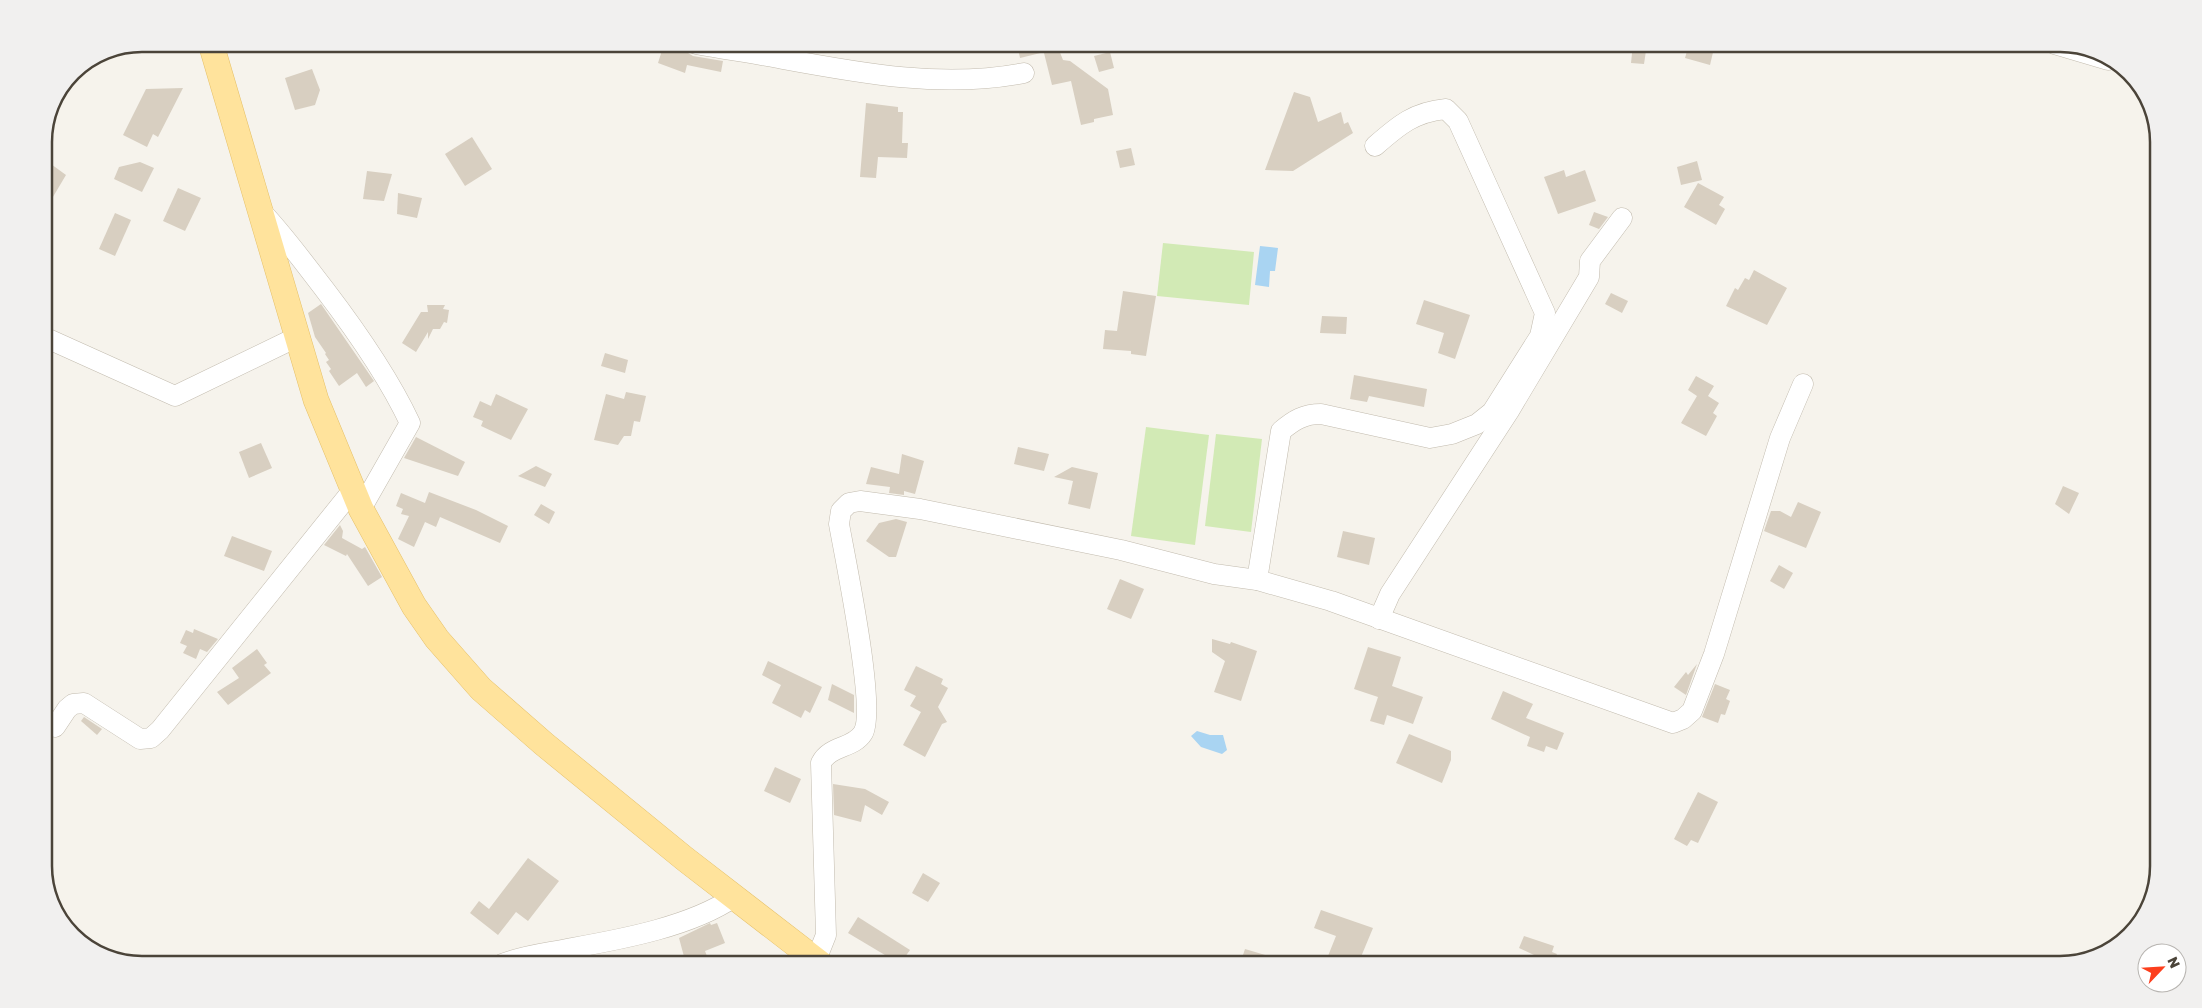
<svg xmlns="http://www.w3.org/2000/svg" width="2202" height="1008" font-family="'Golos Text',sans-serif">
<rect width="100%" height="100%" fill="#f6f3ec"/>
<!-- green -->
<g fill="#d2eab5">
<path d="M1163,243L1254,252L1249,305L1157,296Z"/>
<path d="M1146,427L1209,435L1195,545L1131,536Z"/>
<path d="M1216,434L1262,439L1251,532L1205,526Z"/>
</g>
<!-- water -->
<g fill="#a9d4f2">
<path d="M1260,246L1278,248L1275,271H1270L1269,287L1255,285Z"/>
<path d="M1197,731L1210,735H1223L1227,750L1222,754L1201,747L1191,736Z"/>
</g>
<!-- building -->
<g fill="#d8cfc1">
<path d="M664,44H684L688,53L693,56L723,61L721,72L687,65L685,73L658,63Z"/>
<path d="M1017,44H1056L1057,49L1020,58Z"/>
<path d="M1633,44H1647L1644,64L1631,63Z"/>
<path d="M1689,44H1715L1710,65L1685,58Z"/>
<path d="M1059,50L1063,60L1070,61L1108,89L1113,115L1094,119V122L1081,125L1071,81L1052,85L1044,53Z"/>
<path d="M1110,52L1114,68L1099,72L1094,56Z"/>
<path d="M312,69L320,90L315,105L295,110L285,78Z"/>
<path d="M183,88L158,137L153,134L147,147L123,135L146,89Z"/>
<path d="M1294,92L1310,97L1318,122L1341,112L1344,124L1348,122L1353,133L1293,171L1265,170Z"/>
<path d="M866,103L898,107V112H903L902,143H908L907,158L878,157L876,178L860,177Z"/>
<path d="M472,137L492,169L465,186L445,154Z"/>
<path d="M1131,148L1135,165L1120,168L1116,151Z"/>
<path d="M44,159L66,175L44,212Z"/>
<path d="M1697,161L1702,180L1681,185L1677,167Z"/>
<path d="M140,162L154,168L142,192L114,179L119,167Z"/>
<path d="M1564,170L1566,177L1585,170L1596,201L1558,214L1544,177Z"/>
<path d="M367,171L392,174L384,201L363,199Z"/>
<path d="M1698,183L1724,197L1719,205L1725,209L1716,225L1684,207Z"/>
<path d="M178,188L201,198L185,231L163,221Z"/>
<path d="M398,193L422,198L417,218L397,214Z"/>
<path d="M1594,212L1608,217L1599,229L1589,225Z"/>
<path d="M115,213L131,220L115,256L99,249Z"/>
<path d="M1754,270L1787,288L1767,325L1726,306L1735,288L1738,290L1745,278L1749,280Z"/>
<path d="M1123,291L1156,296L1146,356L1131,354V351L1103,349L1105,330L1117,331Z"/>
<path d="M1611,293L1628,301L1622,313L1605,304Z"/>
<path d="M1424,300L1470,315L1455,359L1438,353L1444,333L1416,324Z"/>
<path d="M321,304L374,381L366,387L357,373L339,386L329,371L331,369L326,362L329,360L325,354L326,353L315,337L308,313Z"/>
<path d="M427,305H445L443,309L449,310L447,323L444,322L440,329H433L428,339V332L416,352L402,343L421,312H428Z"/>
<path d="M1322,316L1347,317L1346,334L1320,333Z"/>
<path d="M605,353L628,360L625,373L601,366Z"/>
<path d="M1354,375L1427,389L1424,407L1369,396L1367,402L1350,399Z"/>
<path d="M1696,376L1714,386L1708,396L1719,403L1713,413L1717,416L1706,436L1681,423L1697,396L1688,390Z"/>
<path d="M626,392L646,396L640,422L634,421L631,436H624L618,445L594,440L606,394L624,399Z"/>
<path d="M496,394L528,409L511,440L481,426L483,421L473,417L480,401L491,406Z"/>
<path d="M416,437L465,462L458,476L404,458Z"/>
<path d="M261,443L272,468L249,478L239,452Z"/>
<path d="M1018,447L1049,454L1044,471L1014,464Z"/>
<path d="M902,454L924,461L915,494L904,491V495L889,493L890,487L866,484L871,467L899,474Z"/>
<path d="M536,466L552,474L545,487L518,476Z"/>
<path d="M1072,467L1098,473L1090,509L1068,504L1073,481L1054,477Z"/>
<path d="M2063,486L2079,493L2069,514L2055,504Z"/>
<path d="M429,492L476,510L508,526L500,543L440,517L436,527L425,522L414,547L398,539L409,516L401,514L403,509L396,506L401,493L425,503Z"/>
<path d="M1798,502L1821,512L1806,548L1764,531L1771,511H1780L1791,517Z"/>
<path d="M541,504L555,512L549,524L534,515Z"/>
<path d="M896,519L907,522L896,557H889L866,541L879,523Z"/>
<path d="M340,525L343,531L342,538L362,549L365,547L382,577L368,586L347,554L346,556L324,545Z"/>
<path d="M1343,531L1375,538L1369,565L1337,557Z"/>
<path d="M232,536L272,551L264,571L224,556Z"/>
<path d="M1779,565L1793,573L1784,589L1770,581Z"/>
<path d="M1120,579L1144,589L1131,619L1107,609Z"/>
<path d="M194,629L218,639L207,652L200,649L196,659L183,653L187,646L180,643L186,630L193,633Z"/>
<path d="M1212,639L1230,644L1231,642L1257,651L1241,701L1214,692L1225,661L1212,652Z"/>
<path d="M1368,647L1401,657L1392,686L1423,697L1413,724L1387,715L1384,725L1370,721L1378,697L1354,689Z"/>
<path d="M257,649L267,663L264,665L271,673L228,705L217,692L239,678L232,668Z"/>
<path d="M768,661L822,687L810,713L805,710L801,718L772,703L781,685L762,675Z"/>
<path d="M1697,664L1686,695L1674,687L1686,672L1688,675Z"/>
<path d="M916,666L943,679L941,684L948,688L938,707L947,722L942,724L925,757L903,745L921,712L910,706L916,696L904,690Z"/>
<path d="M832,684L854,695V713L828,700Z"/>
<path d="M1715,684L1730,690L1726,699L1730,701L1725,715L1721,714L1718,723L1702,717Z"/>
<path d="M1503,691L1533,704L1526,718L1564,733L1557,750L1546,746L1544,752L1527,746L1530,737L1491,719Z"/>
<path d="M84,717L102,729L97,735L81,721Z"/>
<path d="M1409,734L1451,751V760L1442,783L1396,763Z"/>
<path d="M775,767L801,779L790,803L764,791Z"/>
<path d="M833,784L865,789L889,802L882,815L865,805L861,822L834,815Z"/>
<path d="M1698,792L1718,802L1698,843L1691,840L1687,846L1674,839Z"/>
<path d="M528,858L559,881L528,921L516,912L498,935L470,913L479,901L489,909Z"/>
<path d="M923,873L940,883L928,902L912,893Z"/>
<path d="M1321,910L1373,928L1358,964L1345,959L1344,963L1328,956L1336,936L1314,928Z"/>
<path d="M858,917L910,950L900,964L848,933Z"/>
<path d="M710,923L711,925L717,923L725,943L705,951L710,964H686L679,938Z"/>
<path d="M1524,936L1554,946L1552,952L1557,954L1552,964H1530L1534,955L1519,948Z"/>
<path d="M1245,949L1285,961L1284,964H1240Z"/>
</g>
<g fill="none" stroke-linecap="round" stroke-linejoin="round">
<defs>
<g id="minor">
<path d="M696,44C723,49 751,53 778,58C859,73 943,89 1024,73"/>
<path d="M2054,44L2108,60"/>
<path d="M260,210C284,235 304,263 325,290C357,332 388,376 410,423L361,509"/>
<path d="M44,337L175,396L297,337"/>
<path d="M1257,580L1281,431C1294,420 1304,414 1321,414L1430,438L1452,434L1477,424L1492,412L1540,336L1545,313L1458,121L1446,109C1414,112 1399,125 1375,146"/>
<path d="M1379,619L1390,594L1509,411L1589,277L1590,261L1622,218"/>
<path d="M55,727L67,709L73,704L84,703L140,739L151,738L160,730L352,491"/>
<path d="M816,960L826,935L821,763C830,745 853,749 863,733C877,710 845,558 839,524L841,511L849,503L860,501L920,509L1121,550L1214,574L1257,580L1331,601L1673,723L1683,719L1692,711L1714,654L1780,438L1803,384"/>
<path d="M502,964C524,955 548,953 572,948C623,939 692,926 734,897"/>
</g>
<path id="major" d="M211,44L316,400L361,509L414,606L437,639L481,689L544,744L685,859L821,964"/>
</defs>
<!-- minor casing -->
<use href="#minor" stroke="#c2bbae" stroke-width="21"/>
<!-- major casing -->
<use href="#major" stroke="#e6c16a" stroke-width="26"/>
<!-- minor -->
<use href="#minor" stroke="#fff" stroke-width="20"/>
<!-- major -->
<use href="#major" stroke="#ffe39c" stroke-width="25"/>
</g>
<!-- crop -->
<path d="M0 0H2202V1008H0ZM142 52H2060A90 90 0 0 1 2150 142V866A90 90 0 0 1 2060 956H142A90 90 0 0 1 52 866V142A90 90 0 0 1 142 52Z" fill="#f1f0ef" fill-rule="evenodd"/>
<path fill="none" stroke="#4b4439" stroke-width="2.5" d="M142 52H2060A90 90 0 0 1 2150 142V866A90 90 0 0 1 2060 956H142A90 90 0 0 1 52 866V142A90 90 0 0 1 142 52Z"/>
<!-- north arrow -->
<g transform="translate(2162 968) rotate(65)"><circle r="24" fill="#ffffff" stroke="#b7b4b0"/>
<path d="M0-4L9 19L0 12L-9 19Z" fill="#fc3f1d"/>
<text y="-8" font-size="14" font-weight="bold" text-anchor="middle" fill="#4b4439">N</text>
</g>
</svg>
